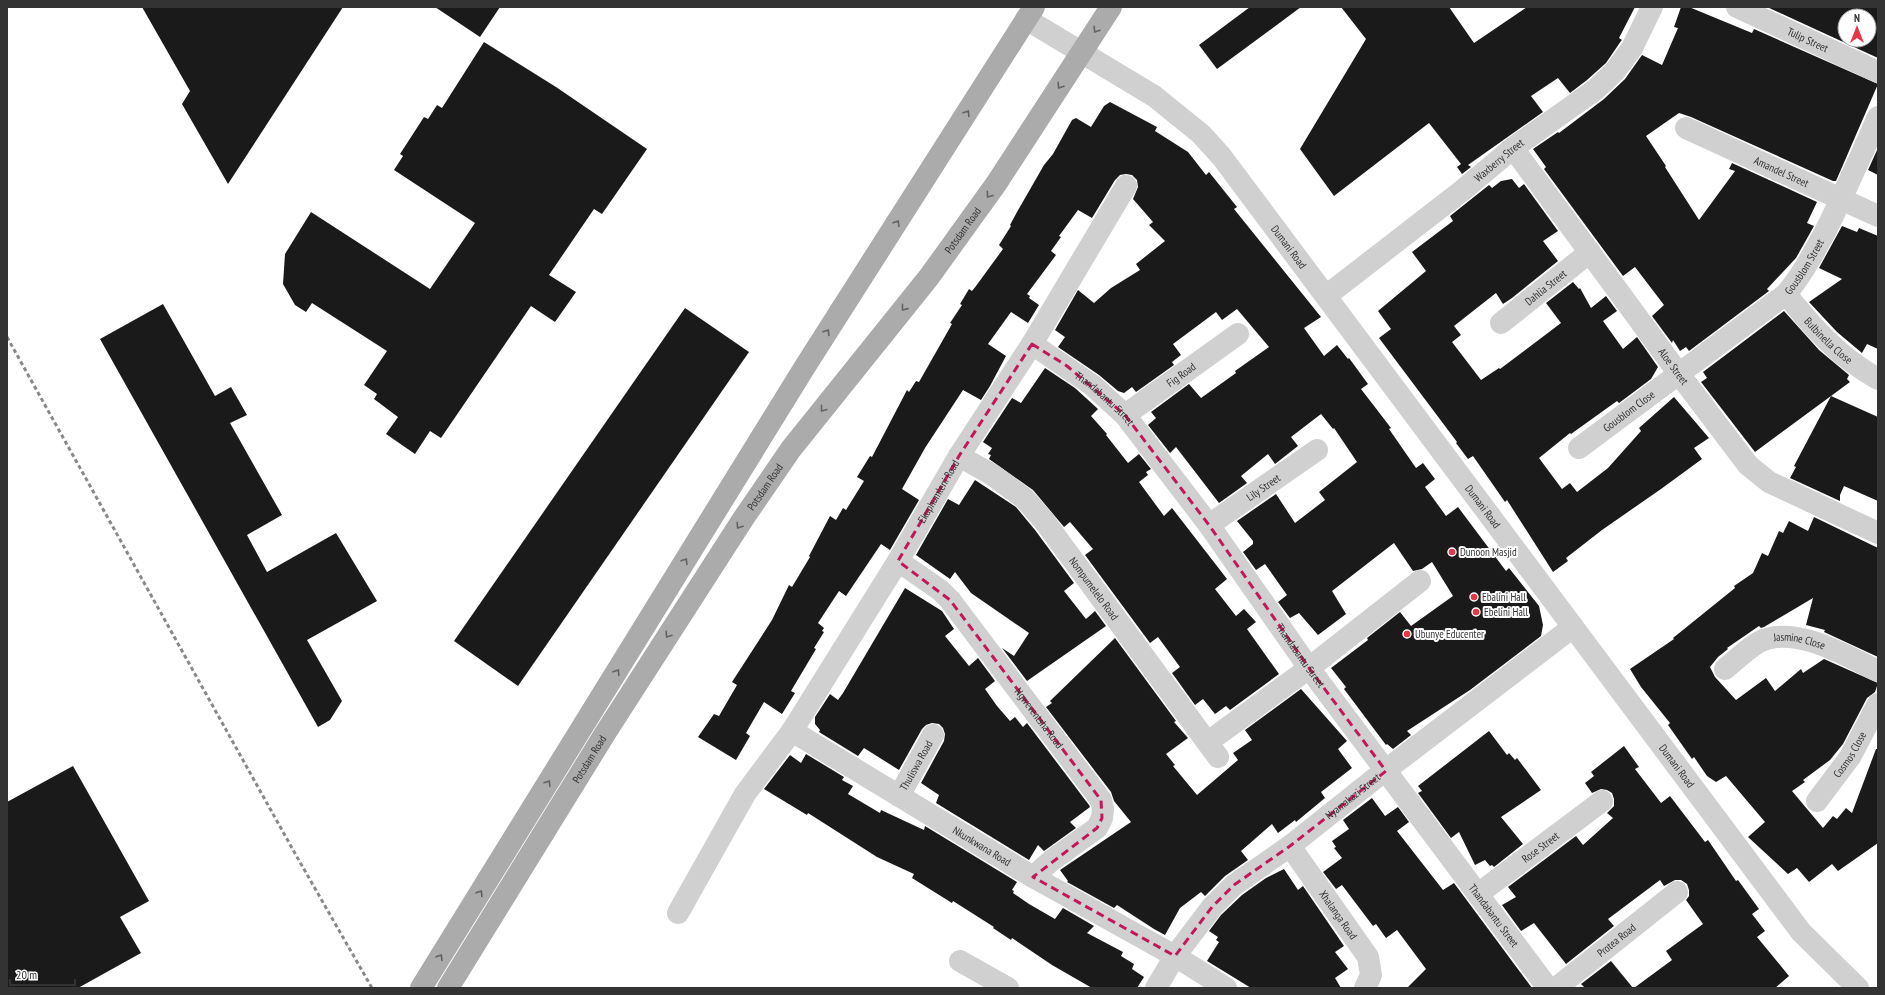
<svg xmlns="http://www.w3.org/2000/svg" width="1885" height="995" font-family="'PT Sans Narrow',sans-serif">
<rect width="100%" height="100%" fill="#fff"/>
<!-- building -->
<g fill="#1a1a1a" fill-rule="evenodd">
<path d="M142,7H343L228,184L182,104L190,91Z"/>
<path d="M435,7H500L480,37Z"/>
<path d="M1250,7H1301L1217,69L1199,45Z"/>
<path d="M1341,7H1449L1474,43L1527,7H1635L1619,38L1622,40L1621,41L1606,63L1587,80L1570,93L1558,78L1531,96L1543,112L1468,165L1471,167L1462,174L1457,167L1461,164L1429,123L1334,196L1300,149L1366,39Z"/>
<path d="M1681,7H1689L1752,33L1754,29L1878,84L1836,181H1833L1691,117L1679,113L1646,136L1666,166L1665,167L1699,220L1735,171L1729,169L1732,163L1817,202L1807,223L1814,226L1796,258L1767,289L1769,291L1689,351L1686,347L1680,351L1673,340L1672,343L1652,316L1664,305L1635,267L1623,276L1544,169L1546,167L1533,149L1558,132L1559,133L1604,99L1625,79L1642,55L1662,65L1678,28L1674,27Z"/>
<path d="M1767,7H1878V58ZM1845,16H1869V40H1845Z"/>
<path d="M484,42L556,87L647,149L602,214L594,209L549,275L576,292L555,322L531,306L441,438L430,431L415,454L386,434L398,417L374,399L377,394L364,385L387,351L312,303L306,312L295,305L283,284L285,254L311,212L430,289L475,223L394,170L403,156L400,154L424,117L428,119L437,105L442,108Z"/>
<path d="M1110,102L1157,127L1155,131L1188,152L1206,175L1209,172L1237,207L1234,209L1321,317L1304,328L1324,356L1337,345L1348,359L1349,358L1368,384L1361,389L1391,428L1389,429L1416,468L1423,463L1435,479L1425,487L1446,516L1458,507L1506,571L1509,568L1539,606L1543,625L1541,636L1470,690L1407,731L1411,735L1393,749L1387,744L1386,745L1344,689L1346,687L1331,668L1368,640L1367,638L1400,612L1411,626L1453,596L1432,562L1422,569L1413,571L1394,543L1332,591L1346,614L1318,635L1299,613L1290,618L1278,602L1287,595L1265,564L1256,570L1243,552L1253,544V541L1237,521L1276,494L1295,523L1325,500L1319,492L1357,462L1334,428L1333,429L1321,414L1291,437L1298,446L1275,464L1268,454L1241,476L1247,483L1219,503L1176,447L1170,453L1148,425L1156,418L1151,412L1189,384L1201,398L1236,373L1235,371L1269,347L1237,309L1222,320L1216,312L1173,344L1181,355L1172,362L1174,365L1136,392L1132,387L1124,393L1118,391L1099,375L1058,347L1065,337L1055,330L1078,290L1094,303L1111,288L1140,270L1136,264L1165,241L1149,225L1153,222L1133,199L1138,187L1137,180L1132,175L1126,174L1120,175L1115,180L1092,218L1078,210L1059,236L1061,237L1051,251L1056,255L1027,294L1030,296L1029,298L1039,305L1028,323L1011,312L988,344L1006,356L990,386L981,400L963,390L925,448L902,489L919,500L890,550L881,544L846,596L839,591L818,623L824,628L822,631L824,632L814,648L816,649L791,691L795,693L782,714L764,702L746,733L750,736L736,760L698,737L714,714L719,716L737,685L732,682L772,620L789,585L792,587L810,557L809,556L830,516L836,520L843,508L846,510L864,481L857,477L870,456L872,457L907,390L909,392L916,381L919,382L952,324L950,323L962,305L960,304L969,289L972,291L976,286L1003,249L999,245L1011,226L1010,225L1017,212L1044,165L1053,154L1072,120L1076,118L1091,127L1104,106Z"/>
<path d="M1878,148V175L1868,170Z"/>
<path d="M1512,179L1519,188L1524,184L1558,231L1543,241L1558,261L1512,298L1503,304L1496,293L1454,326L1461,335L1452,342L1481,380L1499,368L1500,369L1561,323L1546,303L1573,282L1579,289L1580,288L1591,308L1606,296L1617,311L1603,321L1623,349L1637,337L1658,367L1651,379L1619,403L1617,401L1571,434L1570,433L1539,458L1562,489L1570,483L1577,492L1608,468L1641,431L1639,428L1674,397L1709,438L1694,448L1702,459L1661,489L1602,530L1566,558L1568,561L1553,572L1507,500L1505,502L1473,456L1468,459L1456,443L1457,442L1379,338L1391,329L1378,311L1426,271L1412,252L1453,221L1450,216L1489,185L1492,188L1501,181Z"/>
<path d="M1842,226L1857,232L1859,228L1878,236V349L1867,344L1862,353L1837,332L1809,302L1842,279L1819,268Z"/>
<path d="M163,304L215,396L231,387L247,415L230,423L282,515L247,535L267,572L336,533L377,601L307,640L342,701L330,720L318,727L100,339Z"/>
<path d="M685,308L749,352L518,686L454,641Z"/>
<path d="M1784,311L1819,350L1849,375L1847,379L1850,382L1831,396L1878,417V501L1844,486L1840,495V501L1790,478L1796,467L1794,466L1831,396L1755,452L1701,382L1707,378L1703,372Z"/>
<path d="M1045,368L1075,388L1098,409L1091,416L1107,434L1106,435L1128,463L1139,454L1151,469L1146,472L1148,475L1139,482L1164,516L1172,508L1227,579L1215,589L1236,616L1244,609L1256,622L1247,629L1279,674L1230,710L1226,706L1215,714L1203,699L1195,705L1172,673L1180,667L1158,637L1150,643L1085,555L1093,549L1070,522L1064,527L1033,490L989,459L991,455L988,454L992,448L983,442L1012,398L1021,403Z"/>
<path d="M975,480L1016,507L1035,530L1074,583L1064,591L1086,619L1095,611L1106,626L1027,681L1002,648L1014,656L1029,633L971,593L955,572L950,579L916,555L948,499L959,505Z"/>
<path d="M1814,517L1878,548V657L1824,632L1825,630L1806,625L1813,598L1764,627L1761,628L1759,626L1727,648L1728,649L1718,657L1710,667L1715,677L1736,700L1766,678L1775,691L1801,669L1803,673L1824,659L1878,683L1875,692L1867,698L1843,744L1830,760L1803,780L1805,782L1792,791L1823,828L1833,816L1837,819L1846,808L1852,813L1876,749H1878V843L1838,871L1832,864L1809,882L1797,868L1788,874L1748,837L1765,822L1726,776L1716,782L1707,776L1694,757L1692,759L1668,725L1670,723L1641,687L1630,669L1674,639L1673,638L1735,588L1734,586L1753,573L1762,553L1768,556L1779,531L1783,533L1789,521L1808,531Z"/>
<path d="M905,588L942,611L954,629L945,636L969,666L978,658L995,681L985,689L997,706L1010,721L1015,717L1023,727L1027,723L1089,805L1090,807L1070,822L1076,828L1044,851L1038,845L1029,860L936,803L939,795L921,783L944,741L945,734L943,728L939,724L932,723L926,725L922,729L899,770L864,748L858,756L819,732L820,730L815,724V717L830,694L838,700L843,693Z"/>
<path d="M1115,638L1176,721L1174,722L1188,738L1166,754L1175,765L1173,766L1197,795L1238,760L1233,753L1252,740L1245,730L1301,689L1347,741L1338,749L1352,768L1321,792L1325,798L1296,822L1295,820L1278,833L1272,824L1241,851L1248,860L1225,876L1205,896L1201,892L1180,908L1165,935L1154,929L1117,905L1114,908L1067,882L1068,881L1060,870L1131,822L1114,801L1111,792L1046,707L1052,703L1050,701Z"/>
<path d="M1489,731L1507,755L1509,753L1515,760L1517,758L1541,790L1501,817L1523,844L1494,867L1492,865L1490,866L1485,860L1475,865L1459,832L1451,838L1418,793L1422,791L1418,786Z"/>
<path d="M1624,746L1639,767L1635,769L1661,803L1670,796L1705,842L1708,840L1736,881L1738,880L1759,909L1752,914L1765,931L1757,937L1789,976L1775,988H1634L1672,960L1666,951L1703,924L1686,900L1689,896V890L1687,884L1681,880H1675L1664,886L1660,880L1608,919L1614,926L1566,964L1534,923L1521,931L1502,905L1516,897L1508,887L1576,836L1583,845L1613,818L1607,813L1614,806V799L1612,793L1607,790L1601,789L1592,793L1585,783L1594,776L1591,772Z"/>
<path d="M806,754L844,777L842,780L853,786L848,794L880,813L881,810L924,830L925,826L1017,882L1012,890L1014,891L1013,893L1029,904L1055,919L1063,908L1094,926L1087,933L1123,952L1121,956L1134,964L1132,969L1144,977L1137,988H1092L1052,965L1012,938L1011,940L993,928L994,927L953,901L952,903L912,878L914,874L877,857L808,813L807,815L764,789L790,755L801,763Z"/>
<path d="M73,766L149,901L120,917L141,953L78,988H7V802Z"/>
<path d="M1372,798L1385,816L1398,807L1409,822L1397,831L1443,890L1454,883L1532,988H1407L1426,969L1397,930L1386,938L1376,924L1373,926L1342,885L1336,889L1323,872L1342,858L1334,848L1336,847L1332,841L1349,829L1343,820Z"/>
<path d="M1284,869L1298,890L1303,886L1344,946L1335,952L1348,969L1335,978L1341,988H1251L1207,961L1219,942L1216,940L1218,937L1209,931L1221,915L1242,895L1266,878Z"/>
<path d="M1611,961L1633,988H1585L1581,984Z"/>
</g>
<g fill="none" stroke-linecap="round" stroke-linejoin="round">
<!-- minor -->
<g stroke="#d0d0d0" stroke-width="22">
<path id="s1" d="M1737,7L1878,72"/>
<path id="s2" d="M1026,19L1154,96L1201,134L1221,156L1801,932L1858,988"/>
<path id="s3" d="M1686,128L1878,216"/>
<path id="s4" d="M1513,148L1679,374L1748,465L1769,482L1878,533"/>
<path id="s5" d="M1786,294C1814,329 1839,357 1878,379"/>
<path id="s6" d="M1326,296L1463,190L1513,148L1595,90L1615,71L1632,48L1652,7"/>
<path id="s7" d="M1501,323L1590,252"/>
<path id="s8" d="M1032,344L1092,385L1125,415L1209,525L1309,668L1548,988"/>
<path id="s9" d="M1125,415L1238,334"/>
<path id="s10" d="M1579,448L1786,294C1802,275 1813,254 1825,232C1844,194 1861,156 1878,117"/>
<path id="s11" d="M959,456L991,474L1024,498L1045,522L1218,757"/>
<path id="s12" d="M1209,525L1317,450"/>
<path id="s13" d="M898,561L940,590L950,600L1101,800L1103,809L1102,818L1097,828L1052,860L1033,877"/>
<path id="s14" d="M1725,669C1736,660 1747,649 1759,642C1795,624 1846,656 1878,671"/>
<path id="s15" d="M792,731L1033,877L1175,956L1226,988"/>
<path d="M1208,742L1309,668L1420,581"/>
<path id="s16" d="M899,796L933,735"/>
<path id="s17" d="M1817,801L1850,757L1878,704"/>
<path id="s18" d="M1290,846L1368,957L1371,975L1365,988"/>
<path id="s19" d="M1478,894L1602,801"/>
<path id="s20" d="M678,913L745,794L792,731L898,561L959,456L1032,344L1126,186"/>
<path d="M960,961L1008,988"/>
<path id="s21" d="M1156,988L1175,956L1212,907L1234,885L1290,846L1378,776L1573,627"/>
<path id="s22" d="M1556,988L1677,892"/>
</g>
<!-- major -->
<g stroke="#ababab" stroke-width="22">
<path d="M421,988L806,365L1034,7"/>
<path id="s23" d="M448,988L606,732L743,519L791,449L929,277L996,184L1111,7"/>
</g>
<!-- rail -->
<path stroke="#888" stroke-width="3" stroke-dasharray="4 3" stroke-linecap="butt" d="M7,337L297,857L372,988"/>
</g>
<!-- one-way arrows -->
<defs><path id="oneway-chevron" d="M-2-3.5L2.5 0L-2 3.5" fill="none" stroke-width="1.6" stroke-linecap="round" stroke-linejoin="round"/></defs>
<g stroke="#636363">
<use href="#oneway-chevron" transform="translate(1096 30) rotate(123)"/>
<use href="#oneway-chevron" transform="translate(1060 86) rotate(123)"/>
<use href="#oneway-chevron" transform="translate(967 113) rotate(-58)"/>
<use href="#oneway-chevron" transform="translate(989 195) rotate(126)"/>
<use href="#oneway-chevron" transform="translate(897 223) rotate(-58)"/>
<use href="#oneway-chevron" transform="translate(904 308) rotate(129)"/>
<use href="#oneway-chevron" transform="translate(827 332) rotate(-58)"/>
<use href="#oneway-chevron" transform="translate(823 409) rotate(128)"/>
<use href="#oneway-chevron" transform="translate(739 526) rotate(123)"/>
<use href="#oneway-chevron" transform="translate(685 561) rotate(-58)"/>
<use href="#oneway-chevron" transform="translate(668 635) rotate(123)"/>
<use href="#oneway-chevron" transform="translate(617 672) rotate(-58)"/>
<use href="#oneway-chevron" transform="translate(548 783) rotate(-58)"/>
<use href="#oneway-chevron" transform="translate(480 893) rotate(-58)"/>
<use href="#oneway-chevron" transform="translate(440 957) rotate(-58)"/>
</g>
<!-- marked area -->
<path fill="none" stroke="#c2185b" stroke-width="3" stroke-dasharray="8 5" stroke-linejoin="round" d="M1032,344L1067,366L1125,415L1209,525L1309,668L1386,771L1290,846L1234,885L1212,907L1175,956L1033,877L1097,828L1102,818L1101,800L950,600L898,561L959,456Z"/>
<!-- markers -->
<g fill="#e93645" stroke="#fff" stroke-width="1.5">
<circle cx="1452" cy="552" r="4"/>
<circle cx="1474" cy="597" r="4"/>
<circle cx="1476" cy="612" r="4"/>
<circle cx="1407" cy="634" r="4"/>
</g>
<g text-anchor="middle" stroke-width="4" stroke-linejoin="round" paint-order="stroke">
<!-- street labels -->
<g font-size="11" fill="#333" stroke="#fff">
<text dy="4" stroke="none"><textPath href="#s1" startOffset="78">Tulip Street</textPath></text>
<text dy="4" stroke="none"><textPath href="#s6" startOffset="220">Waxberry Street</textPath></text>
<text dy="4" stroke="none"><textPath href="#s3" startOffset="105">Amandel Street</textPath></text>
<text dy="4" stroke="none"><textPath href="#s23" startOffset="917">Potsdam Road</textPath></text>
<text dy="4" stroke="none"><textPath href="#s2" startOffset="353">Dumani Road</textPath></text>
<text dy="4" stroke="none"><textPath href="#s10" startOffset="291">Gousblom Street</textPath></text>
<text dy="4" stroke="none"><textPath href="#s7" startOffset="57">Dahlia Street</textPath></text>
<text dy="4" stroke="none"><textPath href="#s5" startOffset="63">Bulbinella Close</textPath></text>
<text dy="4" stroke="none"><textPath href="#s4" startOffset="271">Aloe Street</textPath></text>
<text dy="4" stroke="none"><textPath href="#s9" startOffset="69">Fig Road</textPath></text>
<text dy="4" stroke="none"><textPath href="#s8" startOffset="91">Thandabantu Street</textPath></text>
<text dy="4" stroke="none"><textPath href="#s10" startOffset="62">Gousblom Close</textPath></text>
<text dy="4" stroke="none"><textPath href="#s23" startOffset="593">Potsdam Road</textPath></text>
<text dy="4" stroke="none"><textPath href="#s12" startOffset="66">Lily Street</textPath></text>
<text dy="4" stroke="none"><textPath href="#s20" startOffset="496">Ekuphumleni Road</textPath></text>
<text dy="4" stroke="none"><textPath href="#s2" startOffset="677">Dumani Road</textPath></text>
<text dy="4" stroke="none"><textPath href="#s11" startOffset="192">Nompumelelo Road</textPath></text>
<text dy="4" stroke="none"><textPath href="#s14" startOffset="85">Jasmine Close</textPath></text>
<text dy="4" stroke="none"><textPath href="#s8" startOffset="415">Thandabantu Street</textPath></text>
<text dy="4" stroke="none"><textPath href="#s13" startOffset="213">Ngweventsha Road</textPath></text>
<text dy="4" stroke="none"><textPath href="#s17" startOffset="57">Cosmos Close</textPath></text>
<text dy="4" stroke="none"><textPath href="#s23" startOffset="269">Potsdam Road</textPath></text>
<text dy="4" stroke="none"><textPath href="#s2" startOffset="1001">Dumani Road</textPath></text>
<text dy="4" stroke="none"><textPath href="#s16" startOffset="35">Thuliswa Road</textPath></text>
<text dy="4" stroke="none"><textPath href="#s21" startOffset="278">Nyamakazi Street</textPath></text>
<text dy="4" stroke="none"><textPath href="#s15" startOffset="222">Nkunkwana Road</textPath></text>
<text dy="4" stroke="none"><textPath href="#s19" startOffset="78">Rose Street</textPath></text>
<text dy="4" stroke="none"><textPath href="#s18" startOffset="84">Xhalanga Road</textPath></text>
<text dy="4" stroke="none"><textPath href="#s8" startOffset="739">Thandabantu Street</textPath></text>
<text dy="4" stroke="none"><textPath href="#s22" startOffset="77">Protea Road</textPath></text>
</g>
<!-- poi labels -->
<g font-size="11" fill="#333" stroke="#fff" text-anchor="start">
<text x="1460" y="556">Dunoon Masjid</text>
<text x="1482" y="601">Ebalini Hall</text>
<text x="1484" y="616">Ebelini Hall</text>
<text x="1415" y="638">Ubunye Educenter</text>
</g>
</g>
<!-- border -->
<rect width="1885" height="995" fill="none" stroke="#333333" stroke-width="16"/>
<!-- north arrow -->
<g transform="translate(1857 28)"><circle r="19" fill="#ffffff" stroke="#adadad"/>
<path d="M0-3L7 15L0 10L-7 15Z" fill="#e93645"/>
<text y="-6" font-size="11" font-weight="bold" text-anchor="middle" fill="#333333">N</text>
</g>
<!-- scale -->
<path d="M10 979v6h65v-6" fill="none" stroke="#333333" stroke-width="2"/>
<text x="16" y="979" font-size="12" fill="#333333" stroke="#ffffff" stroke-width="3" paint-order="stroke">20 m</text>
</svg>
